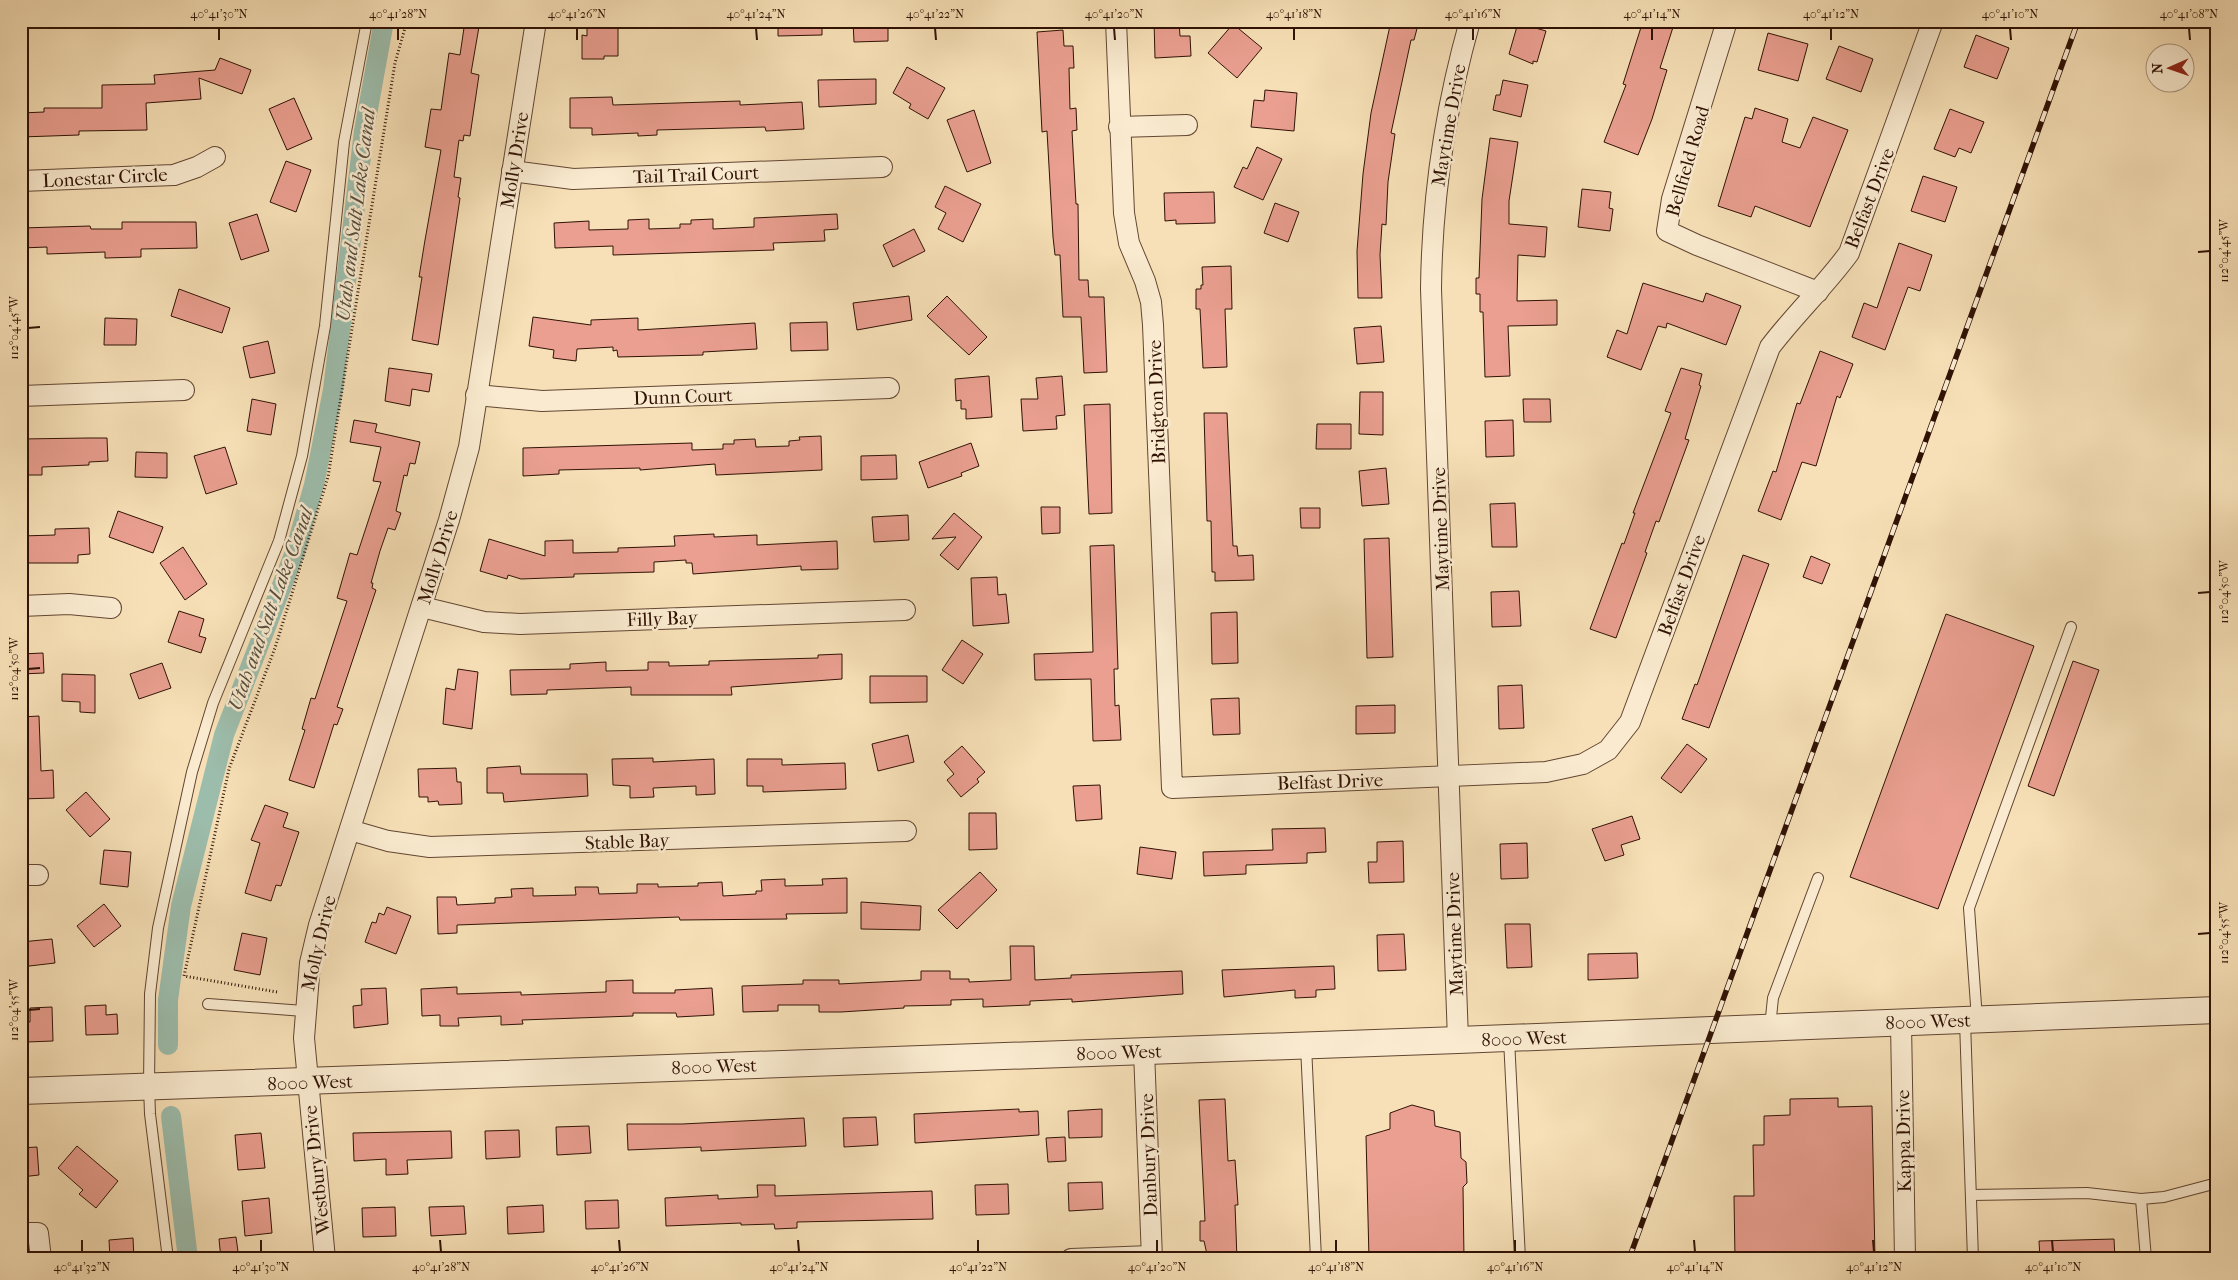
<svg xmlns="http://www.w3.org/2000/svg" width="2238" height="1280" font-family="'IM FELL French Canon',serif">
<rect width="100%" height="100%" fill="#f7e0b7"/>
<filter id="stains"><feTurbulence type="fractalNoise" baseFrequency=".004" numOctaves="4"/><feColorMatrix values="0 0 0 0 .2 0 0 0 0 .09 0 0 0 0 .02 0 0 0 .5 -.17"/></filter>
<radialGradient id="worn" r=".72"><stop offset=".6" stop-color="#630" stop-opacity="0"/><stop offset="1" stop-color="#630" stop-opacity=".3"/></radialGradient>
<g fill="none" stroke-linecap="round" stroke-linejoin="round">
<!-- canal -->
<g stroke="#9dbdac" stroke-width="20">
<path d="M168,1045V1000L181,906L224,735L295,552L314,485L333,390L364,131L384,21"/>
<path d="M171,1116L188,1259"/>
</g>
</g>
<!-- building -->
<g fill="#ea9f90" stroke="#301205">
<path d="M465,21H480L471,73L479,75L470,136L464,135L463,141L459,140L454,177L461,178L458,197L460,198L438,345L412,340L422,277H419L425,240L441,150L425,147L431,109L441,110L449,53L460,55Z"/>
<path d="M587,21H618V56H604V59H582V35L587,36Z"/>
<path d="M778,21H822V35L778,36Z"/>
<path d="M853,21H888V41L854,42Z"/>
<path d="M1154,21H1179L1180,36H1190L1191,56L1155,58Z"/>
<path d="M1391,21H1419L1414,40H1411L1391,133L1395,134L1388,182L1386,225L1382,224L1380,255L1382,298H1358L1357,251L1363,174L1371,113Z"/>
<path d="M1643,21H1675L1660,68L1667,70L1652,119L1638,155L1604,142L1626,85L1623,84Z"/>
<path d="M1518,23L1546,31L1537,62L1533,61V64L1509,54Z"/>
<path d="M1233,24L1262,48L1237,78L1208,53Z"/>
<path d="M1063,30L1064,46H1073L1074,68H1069L1070,109L1076,108L1077,130L1072,131L1076,204H1078L1079,280H1088L1089,297H1104L1107,372L1084,373L1081,317H1063L1060,255H1055L1053,237L1047,131L1042,132L1037,32Z"/>
<path d="M1768,33L1808,44L1798,81L1758,70Z"/>
<path d="M1976,35L2009,48L1997,79L1964,67Z"/>
<path d="M1839,46L1873,59L1861,92L1826,79Z"/>
<path d="M220,58L251,70L242,94L199,78L201,99L146,103L147,130L79,131V135L21,137V113L44,112V108H102V85L155,84L154,75L215,70Z"/>
<path d="M907,67L945,88L928,119L909,108L911,104L893,93Z"/>
<path d="M876,79V104L819,107L818,80Z"/>
<path d="M1503,80L1528,85L1521,117L1493,110L1496,95H1500Z"/>
<path d="M1265,90L1297,93L1294,131L1251,127L1254,100L1264,101Z"/>
<path d="M612,97L613,105L740,101V105L802,102L804,129L766,131L765,127L657,130V135L638,136V133L592,135V128H570V98Z"/>
<path d="M294,98L312,139L287,150L269,109Z"/>
<path d="M1755,108L1788,119L1782,142L1800,148L1813,117L1848,130L1810,227L1755,206L1751,217L1718,206L1745,117L1752,119Z"/>
<path d="M1950,109L1984,122L1971,153L1959,148L1955,157L1934,149Z"/>
<path d="M974,110L991,163L967,172L947,120Z"/>
<path d="M1490,138L1518,142L1509,201V224L1547,227L1545,257L1518,255L1517,301L1557,300V325L1508,326L1510,376L1485,377L1483,312H1480V294H1476V278H1479L1482,199Z"/>
<path d="M1257,147L1282,159L1263,200L1234,187L1243,167L1247,169Z"/>
<path d="M286,161L311,170L296,212L270,202Z"/>
<path d="M1923,176L1957,187L1945,222L1911,211Z"/>
<path d="M945,186L981,204L963,242L938,229L946,213L935,207Z"/>
<path d="M1582,189L1611,192L1609,208L1613,209L1610,231L1578,227Z"/>
<path d="M1214,192L1215,223L1176,224V220L1165,221L1164,193Z"/>
<path d="M1275,203L1299,212L1288,242L1264,233Z"/>
<path d="M257,214L269,251L241,260L229,223Z"/>
<path d="M837,214L838,229L824,230L825,241L773,243L774,250L613,255V246L555,248L554,223L589,221V230L628,229V220L649,219V229L680,228V224H691V220L713,219V229L754,227V218Z"/>
<path d="M122,222H196L197,248L141,249V257L105,258V252L47,254V247L21,248V228L90,226L91,229H122Z"/>
<path d="M914,229L925,251L893,267L883,245Z"/>
<path d="M1899,243L1932,255L1920,291L1908,287L1885,350L1852,337L1864,303L1877,308Z"/>
<path d="M1231,266L1232,309H1225L1227,367L1203,368L1200,309H1196V289H1201V285H1203L1202,267Z"/>
<path d="M1643,283L1703,302L1706,293L1741,306L1726,345L1667,323L1666,328L1658,326L1641,370L1607,357L1617,330L1627,334Z"/>
<path d="M179,289L230,308L222,333L171,316Z"/>
<path d="M909,296L912,320L857,330L853,303Z"/>
<path d="M947,296L987,337L969,355L927,316Z"/>
<path d="M533,317L591,325V320L638,318V330L755,323L757,349L703,352V355L618,357L617,350L613,351V347L577,349L576,361L553,358L554,350L529,346Z"/>
<path d="M105,318L137,319L136,345H104Z"/>
<path d="M827,322L828,350L791,351L790,323Z"/>
<path d="M1381,326L1384,362L1357,364L1354,328Z"/>
<path d="M268,341L275,373L250,378L243,347Z"/>
<path d="M1820,351L1853,364L1840,398L1837,396L1816,466L1802,462L1781,520L1758,511L1773,471L1776,472L1797,403L1800,404Z"/>
<path d="M389,368L432,374L429,392L412,389L410,406L385,401Z"/>
<path d="M1681,368L1702,374L1699,385L1701,386L1685,439L1689,440L1659,522L1656,521L1645,552L1647,553L1616,638L1590,629L1622,543L1624,544L1635,513H1633L1671,413L1665,411Z"/>
<path d="M989,376L992,417L966,419V409H961V400L956,401L955,379Z"/>
<path d="M1062,376L1065,415L1056,416L1057,429L1023,431L1021,399H1038L1036,378Z"/>
<path d="M1360,392H1383V435L1359,434Z"/>
<path d="M252,399L276,404L271,435L247,431Z"/>
<path d="M1523,399H1550L1551,422H1524Z"/>
<path d="M1110,404L1112,513L1089,514L1084,405Z"/>
<path d="M1204,413H1227L1233,546H1237L1238,556L1253,555L1254,580L1215,581V572H1212L1211,521H1207Z"/>
<path d="M354,420L377,424L375,432L420,442L415,464L410,463L407,476L404,475L396,511L401,513L395,530L388,528L380,551L371,583H373L372,588L376,590L337,707L343,709L337,725L334,724L314,788L289,780L305,730L302,729L311,698L315,699L347,601L337,598L350,553L357,555L381,482L373,481L381,447L350,442Z"/>
<path d="M1513,420L1514,456L1486,457L1485,421Z"/>
<path d="M1317,424H1351V449H1316Z"/>
<path d="M821,436L822,470L716,475L715,464L640,470V468L559,470V474L523,476V448L692,443V450L723,449V444H734V440L755,439L756,447L789,446V441L800,440L799,437Z"/>
<path d="M88,438H107L108,461L89,462V465L42,467V475H21V439Z"/>
<path d="M971,443L979,466L961,473L962,476L928,488L919,462Z"/>
<path d="M225,447L237,484L206,494L194,456Z"/>
<path d="M136,452L167,453V478L135,477Z"/>
<path d="M896,455L897,479L861,480V456Z"/>
<path d="M1386,468L1389,504L1362,506L1359,471Z"/>
<path d="M1515,503L1517,547H1492L1490,504Z"/>
<path d="M1041,507H1060V533L1042,534Z"/>
<path d="M1300,508H1320V528H1301Z"/>
<path d="M118,511L163,527L153,553L109,537Z"/>
<path d="M954,513L982,537L958,570L940,555L956,537L932,539Z"/>
<path d="M908,515L909,540L874,542L872,517Z"/>
<path d="M89,528L90,554L78,555V563H21V536L55,535V529Z"/>
<path d="M714,534V537L757,535V545L837,541L838,569L801,570V566L693,574L692,563H686V560L654,562V572L574,574V577L521,579L508,575L507,579L480,571L489,539L545,556V541L573,540V553L618,552V548L675,546L674,536Z"/>
<path d="M1389,538L1393,657L1367,658L1364,539Z"/>
<path d="M1114,545L1118,669H1114L1115,706L1119,705L1121,740L1093,741L1091,679L1035,680L1034,654L1093,652L1090,546Z"/>
<path d="M183,547L207,584L185,600L160,563Z"/>
<path d="M1743,555L1769,564L1709,728L1682,719L1695,684L1697,685Z"/>
<path d="M1811,556L1830,564L1822,584L1803,577Z"/>
<path d="M997,577L998,595L1006,594L1009,623L973,626L971,578Z"/>
<path d="M1519,591L1521,626L1492,627L1491,592Z"/>
<path d="M179,611L204,619L199,636L206,638L201,653L168,642Z"/>
<path d="M1237,612L1238,663L1212,664L1211,613Z"/>
<path d="M1946,614L2034,646L1938,909L1850,877Z"/>
<path d="M962,640L983,654L963,684L942,670Z"/>
<path d="M43,653L44,673L21,674V654Z"/>
<path d="M842,654V679L731,687L732,695H631V687L547,690V694L511,695L510,670L570,669V664L606,662V671L648,670V662H669V666L709,665V661L818,658V655Z"/>
<path d="M2073,661L2099,670L2054,796L2028,786Z"/>
<path d="M162,663L171,688L139,699L130,674Z"/>
<path d="M458,669L478,672L472,729L443,724L446,688L455,690Z"/>
<path d="M62,674L95,675V713L80,712V702L62,701Z"/>
<path d="M870,676H927V702L870,703Z"/>
<path d="M1522,685L1524,728L1499,729L1498,686Z"/>
<path d="M1239,698L1240,734L1213,735L1211,699Z"/>
<path d="M1395,705V733L1356,734V706Z"/>
<path d="M39,716L41,771L53,770L54,798L21,799V717Z"/>
<path d="M908,735L914,762L878,771L872,744Z"/>
<path d="M1687,744L1707,759L1681,793L1661,778Z"/>
<path d="M962,746L985,772L977,779L979,782L961,797L947,780L954,774L944,762Z"/>
<path d="M653,758V762L714,759L715,794L696,795V786L653,788L654,797L630,798V786L613,785L612,759Z"/>
<path d="M747,759H782V765L845,763L846,789L763,792V786H747Z"/>
<path d="M520,766L521,774H587L588,796L504,802L503,793H487V768Z"/>
<path d="M456,768L457,782H461L462,804L439,805L438,801L428,802V797H419L418,769Z"/>
<path d="M1100,785L1102,819L1076,821L1073,786Z"/>
<path d="M86,792L110,819L90,837L66,810Z"/>
<path d="M265,805L288,813L283,827L299,832L281,886L276,885L271,901L245,893L260,843L251,840Z"/>
<path d="M969,813H996L997,849L969,850Z"/>
<path d="M1632,816L1640,839L1621,845L1624,855L1605,861L1592,829Z"/>
<path d="M1325,828L1326,852L1307,853V863L1246,865V874L1204,876L1203,852L1273,850L1272,829Z"/>
<path d="M1403,841L1404,882L1369,883L1368,862H1377V842Z"/>
<path d="M1527,843L1528,878L1501,879L1500,844Z"/>
<path d="M1140,847L1176,852L1172,879L1137,874Z"/>
<path d="M104,850L131,852L128,887L100,884Z"/>
<path d="M980,872L997,890L957,929L938,910Z"/>
<path d="M847,878V913L786,914L787,919L680,920L679,917L457,925V933L438,934L437,897H456L457,905L495,903V898L512,897L511,889L533,888V896L576,895L575,887H598L599,894L637,893V884H658V887L698,886V883L722,882L723,896L756,894V891H762L761,880L785,879V886L823,885L822,879Z"/>
<path d="M861,902L921,906L920,930L861,929Z"/>
<path d="M104,904L121,926L94,947L77,926Z"/>
<path d="M387,907L411,916L396,954L365,942L372,922L376,923L379,913L384,915Z"/>
<path d="M1505,924H1530L1532,967L1507,968Z"/>
<path d="M242,933L267,938L260,975L234,970Z"/>
<path d="M1404,934L1406,970L1378,971L1377,935Z"/>
<path d="M52,939L55,963L21,967V942Z"/>
<path d="M1010,946H1034L1035,980L1071,978V975L1182,971L1183,994L1072,1002V999L1030,1001V1005L983,1007V999L951,1000V1005L904,1006V1008L841,1012H819V1005H778V1011L743,1012L742,986L803,984V980H839V984L921,980V971H950V979H969V982L1011,980Z"/>
<path d="M1637,953L1638,978L1588,980V954Z"/>
<path d="M1334,966L1335,989L1316,990V997L1295,998V990L1224,997L1222,970Z"/>
<path d="M633,980V993H675V990L712,988L714,1015L677,1017L676,1013H633V1016L522,1020L523,1024L501,1025V1016L458,1018L459,1026H440V1015L422,1016L421,989L457,987V994L521,992V995L606,992V981Z"/>
<path d="M386,988L388,1024L354,1028L353,1006L362,1005L361,989Z"/>
<path d="M106,1005V1015L117,1014L118,1034L86,1035L85,1006Z"/>
<path d="M52,1007L53,1041L27,1042L26,1022H30V1008Z"/>
<path d="M1838,1098V1107L1872,1106L1875,1259H1735L1734,1196H1754L1753,1145H1764V1116L1790,1115V1099Z"/>
<path d="M1225,1099L1228,1161L1235,1160L1238,1205H1235L1237,1259H1208L1204,1241H1200V1221H1205L1199,1100Z"/>
<path d="M1412,1105L1434,1111L1435,1126L1460,1132L1461,1158L1466,1162L1467,1183L1463,1187L1464,1259H1369L1366,1136L1390,1129V1113Z"/>
<path d="M1019,1109V1112L1038,1111L1039,1135L915,1143L914,1114Z"/>
<path d="M1102,1109V1137L1069,1138L1068,1111Z"/>
<path d="M876,1117L878,1145L844,1147L843,1118Z"/>
<path d="M804,1118L806,1146L701,1151V1147L628,1150L627,1124H682Z"/>
<path d="M589,1126L591,1153L557,1155L556,1127Z"/>
<path d="M519,1130L520,1157L486,1159L485,1131Z"/>
<path d="M451,1131L452,1158L407,1160L408,1174L386,1175V1159L354,1161L353,1133Z"/>
<path d="M261,1133L265,1168L238,1170L235,1135Z"/>
<path d="M1065,1137L1066,1161L1048,1162L1046,1138Z"/>
<path d="M77,1146L118,1181L96,1208L79,1194L83,1190L58,1168Z"/>
<path d="M37,1147L39,1175L21,1177V1148Z"/>
<path d="M1102,1182L1103,1209L1069,1211L1068,1183Z"/>
<path d="M1008,1184L1009,1214L976,1215L975,1185Z"/>
<path d="M757,1185H775V1196L932,1191L933,1219L797,1222V1228L775,1229L774,1224L741,1225V1223L666,1226L665,1198L718,1195V1199L758,1197Z"/>
<path d="M269,1198L272,1233L245,1236L242,1201Z"/>
<path d="M618,1200L619,1228L586,1229L585,1201Z"/>
<path d="M543,1205L544,1232L508,1234L507,1207Z"/>
<path d="M464,1206L466,1234L431,1236L429,1207Z"/>
<path d="M395,1207L396,1236L363,1237L362,1208Z"/>
<path d="M236,1237L239,1259H221L219,1239Z"/>
<path d="M133,1238L134,1259H110L109,1240Z"/>
<path d="M2114,1239L2115,1259H2040L2039,1241Z"/>
</g>
<g fill="none" stroke-linecap="round" stroke-linejoin="round">
<defs>
<g id="service">
<path d="M208,1004L304,1011"/>
<path d="M1977,1019L1969,908L2071,627"/>
<path d="M1965,1021L1973,1259"/>
<path d="M1770,1027L1773,998L1818,878"/>
<path d="M1509,1039L1520,1259"/>
<path d="M1306,1046L1316,1259"/>
<path d="M1971,1195L2087,1193L2141,1199L2164,1197L2217,1183"/>
<path d="M2141,1199L2146,1259"/>
<path d="M168,1259L150,1114L149,1086L150,994L158,928L192,772L213,703L279,541L302,456L325,326L344,142L367,21"/>
</g>
<g id="minor">
<path d="M1116,21L1124,213L1129,243L1145,281L1151,302L1153,325L1172,788L1546,772L1583,764L1608,750L1630,722L1770,347C1795,314 1825,286 1849,253L1933,21"/>
<path d="M1727,21L1672,199L1667,231L1697,245L1818,292"/>
<path d="M1119,127L1187,125"/>
<path d="M512,171L573,179L882,167"/>
<path d="M21,181L174,175L197,167L215,157"/>
<path d="M476,395L542,401L889,388"/>
<path d="M21,396L184,390"/>
<path d="M21,606L69,604L111,608"/>
<path d="M422,607L484,622L520,624L905,610"/>
<path d="M350,830L388,841L430,847L906,831"/>
<path d="M21,875H38"/>
<path d="M1901,1023L1905,1259"/>
<path d="M1458,1040L1431,289C1432,198 1445,109 1470,21"/>
<path d="M1144,1051L1152,1259"/>
<path d="M21,1233H38L41,1259"/>
<path d="M325,1259L304,1038L310,963L319,925L449,520L469,447L536,21"/>
<path d="M1071,1259L1151,1256"/>
</g>
<path id="tertiary" d="M21,1091L1458,1040L2217,1010"/>
</defs>
<!-- service casing -->
<use href="#service" stroke="#624632" stroke-width="12"/>
<!-- minor casing -->
<use href="#minor" stroke="#624632" stroke-width="22"/>
<!-- tertiary casing -->
<use href="#tertiary" stroke="#624632" stroke-width="28"/>
<!-- path -->
<path stroke="#301205" stroke-width="3" stroke-dasharray="1 2.5" stroke-linecap="butt" d="M277,992L184,976L229,769L275,648L328,477L395,63L407,21"/>
<!-- service -->
<use href="#service" stroke="#faebd0" stroke-width="10"/>
<!-- minor -->
<use href="#minor" stroke="#faebd0" stroke-width="20"/>
<!-- tertiary -->
<use href="#tertiary" stroke="#faebd0" stroke-width="26"/>
<defs>
<path id="rail" d="M1629,1259L2078,21"/>
</defs>
<!-- rail casing -->
<use href="#rail" stroke="#301205" stroke-width="5.5"/>
<!-- rail -->
<use href="#rail" stroke="#faebd0" stroke-width="4" stroke-dasharray="11" stroke-linecap="butt"/>
</g>
<!-- ticks -->
<path fill="none" stroke="#301205" stroke-width="2" d="M219,28V40M398,28V40M577,28V40M756,28L757,40M935,28L936,40M1114,28L1115,40M1294,28V40M1473,28V40M1652,28V40M1831,28V40M2010,28L2011,40M2189,28L2190,40M2198,252L2210,251M28,328L40,327M2198,593L2210,592M28,669L40,668M2198,934L2210,933M28,1010L40,1009M82,1240V1252M261,1240V1252M440,1240L441,1252M619,1240L620,1252M798,1240L799,1252M978,1240V1252M1157,1240V1252M1336,1240V1252M1515,1240V1252M1694,1240L1695,1252M1873,1240L1874,1252M2052,1240L2053,1252"/>
<g text-anchor="middle" stroke-width="5" stroke-linejoin="round" paint-order="stroke">
<!-- street labels -->
<g font-size="19" fill="#301205" stroke="#faebd0">
<text transform="translate(1448 125) rotate(-80)" y="7">Maytime Drive</text>
<text transform="translate(514 160) rotate(-81)" y="7">Molly Drive</text>
<text transform="translate(1687 161) rotate(-74)" y="7">Bellfield Road</text>
<text transform="translate(696 174) rotate(-2)" y="7">Tail Trail Court</text>
<text transform="translate(105 177) rotate(-3)" y="7">Lonestar Circle</text>
<text transform="translate(1869 198) rotate(-69)" y="7">Belfast Drive</text>
<text transform="translate(683 396) rotate(-2)" y="7">Dunn Court</text>
<text transform="translate(1156 402) rotate(-92)" y="7">Bridgton Drive</text>
<text transform="translate(1440 529) rotate(-92)" y="7">Maytime Drive</text>
<text transform="translate(437 557) rotate(-73)" y="7">Molly Drive</text>
<text transform="translate(1681 585) rotate(-70)" y="7">Belfast Drive</text>
<text transform="translate(662 618) rotate(-2)" y="7">Filly Bay</text>
<text transform="translate(1330 781) rotate(-2)" y="7">Belfast Drive</text>
<text transform="translate(627 841) rotate(-2)" y="7">Stable Bay</text>
<text transform="translate(1454 934) rotate(-92)" y="7">Maytime Drive</text>
<text transform="translate(318 943) rotate(-77)" y="7">Molly Drive</text>
<text transform="translate(1928 1021) rotate(-2)" y="7">8000 West</text>
<text transform="translate(1524 1038) rotate(-2)" y="7">8000 West</text>
<text transform="translate(1119 1052) rotate(-2)" y="7">8000 West</text>
<text transform="translate(714 1066) rotate(-2)" y="7">8000 West</text>
<text transform="translate(310 1082) rotate(-2)" y="7">8000 West</text>
<text transform="translate(1903 1141) rotate(-91)" y="7">Kappa Drive</text>
<text transform="translate(1148 1155) rotate(-92)" y="7">Danbury Drive</text>
<text transform="translate(316 1170) rotate(-96)" y="7">Westbury Drive</text>
</g>
<!-- water labels -->
<g font-size="20" font-style="italic" fill="#564e3f" stroke="#faebd0">
<text transform="translate(355 215) rotate(-83)" y="7">Utah and Salt Lake Canal</text>
<text transform="translate(270 609) rotate(-70)" y="7">Utah and Salt Lake Canal</text>
</g>
</g>
<!-- margin -->
<rect width="2238" height="1280" fill="none" stroke="#f7e0b7" stroke-width="55"/>
<!-- north arrow -->
<g transform="translate(2170 68) rotate(268)"><circle r="24" fill="#faebd0" stroke="#a9947f"/>
<path d="M0-4L9 19L0 12L-9 19Z" fill="#8f2418"/>
<text y="-8" font-size="14" font-weight="bold" text-anchor="middle" fill="#301205">N</text>
</g>
<rect x="28" y="28" width="2182" height="1224" fill="none" stroke="#301205" stroke-width="2"/>
<g font-size="12" text-anchor="middle" fill="#301205">
<text x="219" y="18">40°41'30"N</text>
<text x="398" y="18">40°41'28"N</text>
<text x="577" y="18">40°41'26"N</text>
<text x="756" y="18">40°41'24"N</text>
<text x="935" y="18">40°41'22"N</text>
<text x="1114" y="18">40°41'20"N</text>
<text x="1294" y="18">40°41'18"N</text>
<text x="1473" y="18">40°41'16"N</text>
<text x="1652" y="18">40°41'14"N</text>
<text x="1831" y="18">40°41'12"N</text>
<text x="2010" y="18">40°41'10"N</text>
<text x="2189" y="18">40°41'08"N</text>
<text transform="translate(2224 251) rotate(-90)" y="4">112°04'45"W</text>
<text transform="translate(14 328) rotate(-90)" y="4">112°04'45"W</text>
<text transform="translate(2224 592) rotate(-90)" y="4">112°04'50"W</text>
<text transform="translate(14 669) rotate(-90)" y="4">112°04'50"W</text>
<text transform="translate(2224 933) rotate(-90)" y="4">112°04'55"W</text>
<text transform="translate(14 1010) rotate(-90)" y="4">112°04'55"W</text>
<text x="82" y="1271">40°41'32"N</text>
<text x="261" y="1271">40°41'30"N</text>
<text x="441" y="1271">40°41'28"N</text>
<text x="620" y="1271">40°41'26"N</text>
<text x="799" y="1271">40°41'24"N</text>
<text x="978" y="1271">40°41'22"N</text>
<text x="1157" y="1271">40°41'20"N</text>
<text x="1336" y="1271">40°41'18"N</text>
<text x="1515" y="1271">40°41'16"N</text>
<text x="1695" y="1271">40°41'14"N</text>
<text x="1874" y="1271">40°41'12"N</text>
<text x="2053" y="1271">40°41'10"N</text>
</g>
<rect width="100%" height="100%" filter="url(#stains)"/>
<rect width="100%" height="100%" fill="url(#worn)"/>
</svg>
